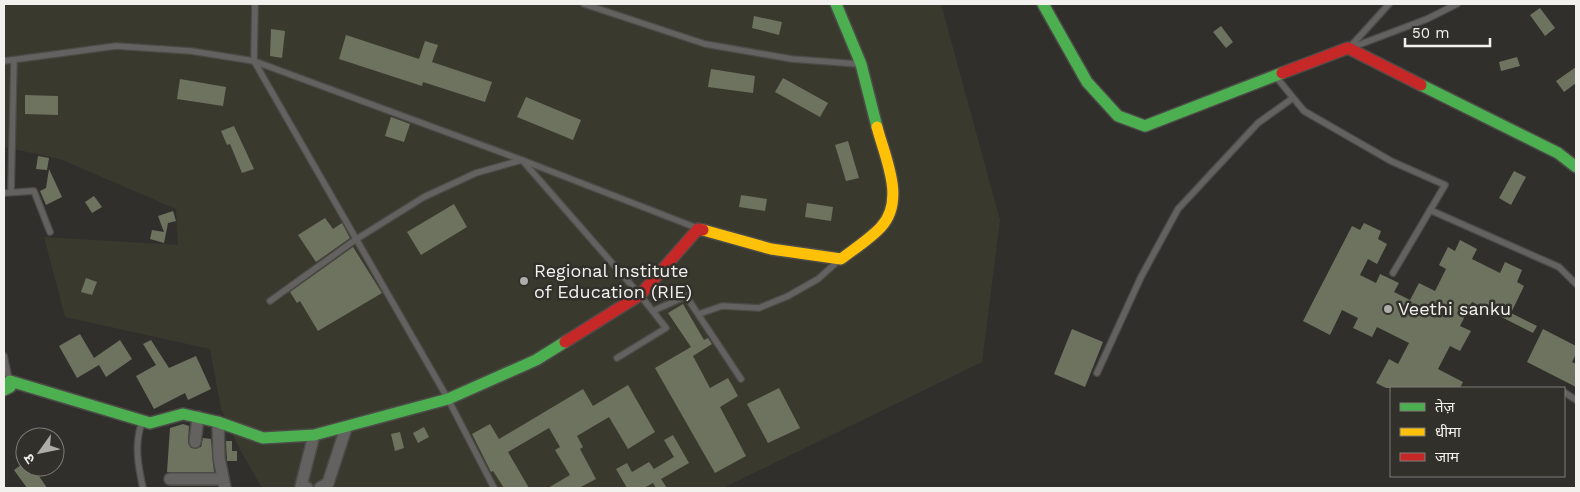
<svg xmlns="http://www.w3.org/2000/svg" width="1580" height="492" font-family="'Work Sans','Noto Sans Devanagari',sans-serif">
<rect width="100%" height="100%" fill="#302f2c"/>
<!-- built -->
<path fill="#3a392e" d="M4,4H941L1000,220L982,362L723,488H262L237,444L221,408L210,349L65,317L44,237L178,245L176,209L60,159L4,147Z"/>
<!-- building -->
<g fill="#6e735f">
<path d="M1540,8L1555,28L1545,36L1530,15Z"/>
<path d="M754,16L782,22L779,35L752,28Z"/>
<path d="M1221,26L1233,42L1226,48L1213,32Z"/>
<path d="M271,29L285,31L282,58L270,56Z"/>
<path d="M346,35L419,59L425,41L438,45L432,62L492,82L485,102L423,82L422,86L339,59Z"/>
<path d="M1517,57L1520,66L1501,71L1499,62Z"/>
<path d="M1576,67V83L1564,92L1556,81Z"/>
<path d="M711,69L755,76L753,93L708,87Z"/>
<path d="M783,78L828,103L820,117L775,92Z"/>
<path d="M180,79L226,87L223,106L177,99Z"/>
<path d="M25,95L58,96V115L25,114Z"/>
<path d="M526,97L581,120L573,140L517,117Z"/>
<path d="M391,117L410,124L404,142L385,136Z"/>
<path d="M234,126L254,169L242,173L230,144L227,145L221,131Z"/>
<path d="M848,141L859,178L846,181L835,145Z"/>
<path d="M38,156L49,158L47,170L36,169Z"/>
<path d="M49,169L62,197L46,205L40,191L46,188Z"/>
<path d="M1514,171L1526,177L1511,205L1499,198Z"/>
<path d="M741,195L767,199L765,211L739,207Z"/>
<path d="M94,196L102,207L92,213L85,202Z"/>
<path d="M807,203L833,207L831,221L805,217Z"/>
<path d="M454,204L467,227L421,255L407,232Z"/>
<path d="M173,211L176,221L168,223L164,243L150,239L152,230L164,232L158,216Z"/>
<path d="M325,218L333,229L342,223L350,238L316,262L298,235Z"/>
<path d="M1364,223L1381,231L1378,239L1387,244L1377,264L1368,259L1360,275L1376,283L1380,274L1399,283L1394,292L1410,300L1419,283L1435,291L1446,269L1439,265L1448,247L1455,251L1460,240L1477,249L1472,259L1500,273L1505,262L1522,270L1517,282L1524,286L1511,313L1537,326L1533,333L1472,302L1460,326L1471,331L1460,351L1450,346L1438,369L1463,382L1460,388H1386L1376,383L1389,359L1398,364L1409,343L1377,327L1372,337L1353,328L1358,318L1342,310L1330,335L1303,321L1352,226L1360,230Z"/>
<path d="M353,247L382,293L318,331L300,301L297,303L290,292Z"/>
<path d="M86,278L97,282L92,295L81,292Z"/>
<path d="M683,304L704,340L708,338L712,344L693,356L710,388L728,378L738,396L720,407L746,456L715,473L655,368L691,347L668,313Z"/>
<path d="M1072,329L1103,342L1085,387L1054,374Z"/>
<path d="M1543,329L1576,346V354L1572,362L1576,364V387L1527,362Z"/>
<path d="M80,334L94,358L120,340L132,359L106,377L99,365L77,378L59,346Z"/>
<path d="M151,340L169,368L196,356L211,389L188,400L185,393L154,409L136,376L156,365L143,344Z"/>
<path d="M628,385L655,432L628,449L609,417L577,436L583,447L580,449L596,479L579,488H548L570,475L555,450L560,447L549,428L508,452L529,488H504L493,471L491,472L472,434L490,424L499,439L583,389L593,406Z"/>
<path d="M779,388L800,428L768,443L747,404Z"/>
<path d="M183,424L189,426L188,442L191,448L201,447L203,438L211,439L214,472H167L170,428Z"/>
<path d="M424,427L429,437L418,443L413,433Z"/>
<path d="M400,432L404,448L395,451L391,434Z"/>
<path d="M673,435L689,463L661,479L667,488H656L653,483L644,488H627L616,469L627,463L632,472L649,462L654,469L674,457L664,440Z"/>
<path d="M226,441H232V451H237V461H227Z"/>
<path d="M25,462V467H33L47,488H27L14,470Z"/>
</g>
<g fill="none" stroke-linecap="round" stroke-linejoin="round">
<defs>
<g id="lane">
<path d="M255,4L254,61L448,399L494,488"/>
<path d="M584,4L705,44L792,59L858,64"/>
<path d="M1350,47L1389,4"/>
<path d="M1353,47L1427,19L1457,4"/>
<path d="M4,61L116,46L191,51L254,61L522,160L697,228"/>
<path d="M1277,78L1304,111L1391,161L1445,185L1393,273"/>
<path d="M11,192L14,60"/>
<path d="M4,193L34,191L50,232"/>
<path d="M1430,210L1559,267L1576,284"/>
<path d="M270,301L355,240L424,197L476,173L522,160L640,295L666,328L617,358"/>
<path d="M653,311L686,296L741,379"/>
<path d="M699,314L722,306L759,308L788,296L818,279L837,262"/>
<path d="M4,356L9,379"/>
<path d="M1097,373L1141,277L1178,209L1258,123L1293,98"/>
<path d="M1564,392L1576,400"/>
<path d="M142,422C134,444 138,466 143,488"/>
</g>
<g id="street">
<path d="M218,422L219,458L225,488"/>
<path d="M195,442L198,417"/>
<path d="M170,479H223"/>
<path d="M307,488L301,486L314,435"/>
<path d="M320,488L328,483L346,428"/>
</g>
<g id="fast">
<path d="M836,4L861,64L877,127"/>
<path d="M1043,4L1087,82L1118,116L1145,126L1282,73"/>
<path d="M1421,85L1558,153L1576,167"/>
<path d="M4,390L10,387V381L150,423L183,414L218,422L263,438L314,435L448,399L536,360L565,342"/>
</g>
<path id="slow" d="M703,230L771,249L841,259C854,249 870,239 881,227C906,200 885,158 877,127"/>
<g id="jam">
<path d="M1282,73L1348,48L1421,85"/>
<path d="M565,342L640,295L698,229L703,230"/>
</g>
</defs>
<!-- lane casing -->
<use href="#lane" stroke="#4c4b48" stroke-width="8"/>
<!-- street casing -->
<use href="#street" stroke="#4c4b48" stroke-width="14"/>
<!-- fast casing -->
<use href="#fast" stroke="#4c4b48" stroke-width="14"/>
<!-- slow casing -->
<use href="#slow" stroke="#4c4b48" stroke-width="14"/>
<!-- jam casing -->
<use href="#jam" stroke="#4c4b48" stroke-width="14"/>
<!-- lane -->
<use href="#lane" stroke="#646260" stroke-width="5.5"/>
<!-- street -->
<use href="#street" stroke="#646260" stroke-width="11"/>
<!-- fast -->
<use href="#fast" stroke="#4caf50" stroke-width="11"/>
<!-- slow -->
<use href="#slow" stroke="#ffc107" stroke-width="11"/>
<!-- jam -->
<use href="#jam" stroke="#c62828" stroke-width="11"/>
</g>
<!-- markers -->
<g fill="#aeadaa" stroke="#31302b" stroke-width="2">
<circle cx="524" cy="281" r="5"/>
<circle cx="1388" cy="309" r="5"/>
</g>
<g text-anchor="middle" stroke-width="5" stroke-linejoin="round" paint-order="stroke">
<!-- poi labels -->
<g font-size="18" fill="#f2f1ee" stroke="#31302b" text-anchor="start">
<text x="534" y="277">Regional Institute<tspan x="534" dy="21">of Education (RIE)</tspan></text>
<text x="1398" y="315">Veethi sanku</text>
</g>
</g>
<!-- border -->
<rect width="1580" height="492" fill="none" stroke="#f2f1ee" stroke-width="10"/>
<!-- legend -->
<rect x="1390" y="387" width="175" height="90" fill="#31302b" stroke="#7e7d79"/>
<rect x="1400" y="403" width="25" height="8" fill="#4caf50" stroke="#7e7d79"/>
<text x="1435" y="412" font-size="15" fill="#f2f1ee">तेज़</text>
<rect x="1400" y="428" width="25" height="8" fill="#ffc107" stroke="#7e7d79"/>
<text x="1435" y="437" font-size="15" fill="#f2f1ee">धीमा</text>
<rect x="1400" y="453" width="25" height="8" fill="#c62828" stroke="#7e7d79"/>
<text x="1435" y="462" font-size="15" fill="#f2f1ee">जाम</text>
<!-- north arrow -->
<g transform="translate(40 452) rotate(237)"><circle r="24" fill="#31302b" stroke="#7e7d79"/>
<path d="M0-4L9 19L0 12L-9 19Z" fill="#aeadaa"/>
<text y="-8" font-size="14" font-weight="bold" text-anchor="middle" fill="#f2f1ee">उ</text>
</g>
<!-- scale -->
<path d="M1405 38v8h85v-8" fill="none" stroke="#f2f1ee" stroke-width="2.5"/>
<text x="1412" y="38" font-size="15" fill="#f2f1ee" stroke="#31302b" stroke-width="4" paint-order="stroke">50 m</text>
</svg>
